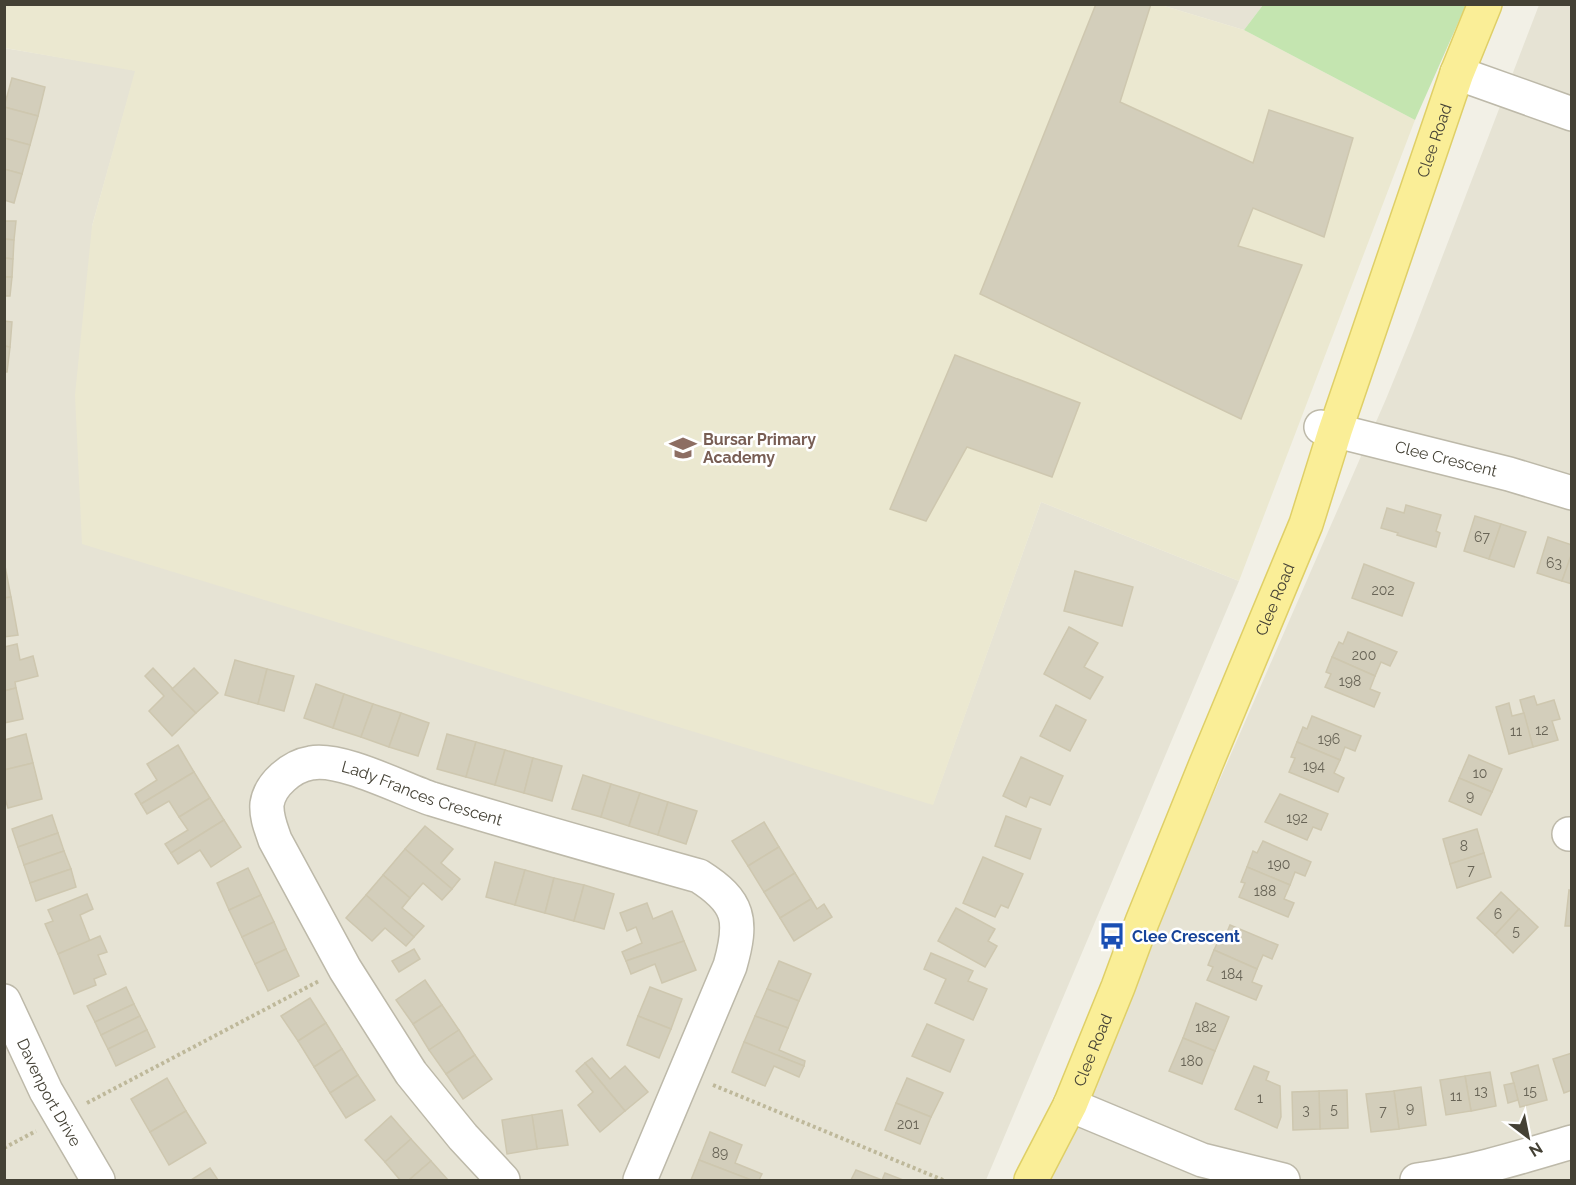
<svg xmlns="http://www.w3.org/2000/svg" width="1576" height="1185" font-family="Raleway,sans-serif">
<rect width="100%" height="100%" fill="#f2f0e6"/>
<!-- residential -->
<g fill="#e6e3d4">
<path d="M1161,5H1263L1244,30Z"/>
<path d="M1539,5H1571V1180H1045L1386,399L1413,333Z"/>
<path d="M4,48L136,70L92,226L933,804L1041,502L1239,581L986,1180H5Z"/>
</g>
<!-- education -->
<path fill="#ebe8d0" d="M4,5H1161L1244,30L1415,120L1239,581L1041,502L933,805L82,544L75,395L92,226L135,71L5,48Z"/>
<!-- green -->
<path fill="#c4e5b0" d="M1263,5V4L1466,5L1415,120L1244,30Z"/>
<!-- building -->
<g fill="#d3cebb" stroke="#cec7af" stroke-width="1.5">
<path d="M1096,4H1151L1120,102L1253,163L1269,110L1353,138L1324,237L1253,208L1238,246L1302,265L1241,419L980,294Z"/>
<path d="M12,78L45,87L38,116L4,107Z"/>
<path d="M4,107L38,116L30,145L4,138Z"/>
<path d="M4,138L30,145L22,174L4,169Z"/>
<path d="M4,169L22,174L14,203L4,200Z"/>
<path d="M4,221H16L14,240L4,239Z"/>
<path d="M4,239L14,240L13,259L4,258Z"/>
<path d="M4,258L13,259L12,277H4Z"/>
<path d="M4,277H12L10,296H4Z"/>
<path d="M4,321L12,322L10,347L4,346Z"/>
<path d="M4,346L10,347L7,372H4Z"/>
<path d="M955,355L1080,403L1052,477L967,447L926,521L890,509Z"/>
<path d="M1406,505L1441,515L1436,531L1440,533L1436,547L1397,535L1398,533L1381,528L1387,508L1404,513Z"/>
<path d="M1475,516L1501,524L1489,559L1464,551Z"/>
<path d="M1501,524L1526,532L1514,567L1489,559Z"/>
<path d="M1548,537L1572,545V553L1562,581L1537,573Z"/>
<path d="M1572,553V584L1562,581Z"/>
<path d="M4,561L11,597L4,598Z"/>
<path d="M1364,564L1414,583L1402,616L1352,598Z"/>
<path d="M1075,571L1133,587L1122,626L1064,611Z"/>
<path d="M11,597L18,635L4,637V598Z"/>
<path d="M1069,627L1098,643L1084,667L1103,677L1090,699L1044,674Z"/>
<path d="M1348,632L1397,652L1390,666L1381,662L1375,676L1332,657L1339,642L1343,644Z"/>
<path d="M17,644L20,660L33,656L38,676L15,682L16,688L4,691V647Z"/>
<path d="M1332,657L1375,676L1370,689L1380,693L1374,707L1325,687L1331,674L1326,672Z"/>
<path d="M235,660L267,669L258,704L225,695Z"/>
<path d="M153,668L196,713L172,736L149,711L164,696L145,676Z"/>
<path d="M194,668L218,693L196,713L172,689Z"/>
<path d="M267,669L294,676L284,711L258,704Z"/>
<path d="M316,684L344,694L333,728L304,718Z"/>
<path d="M16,688L23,719L4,723V691Z"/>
<path d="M344,694L373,704L361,737L333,728Z"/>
<path d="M1534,696L1537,705L1554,700L1560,719L1552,721L1558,740L1533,747L1520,700Z"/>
<path d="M1509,703L1512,716L1524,713L1533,747L1509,754L1496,707Z"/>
<path d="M373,704L401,713L389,747L361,737Z"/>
<path d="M1056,705L1086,720L1070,751L1040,736Z"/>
<path d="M401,713L429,723L418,756L389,747Z"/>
<path d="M1312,716L1361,736L1355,751L1345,747L1340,760L1297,742L1303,727L1307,729Z"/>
<path d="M26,734L33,763L4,770V740Z"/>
<path d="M447,734L476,742L466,777L437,769Z"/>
<path d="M476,742L505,750L495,785L466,777Z"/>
<path d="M1297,742L1340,760L1334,773L1344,778L1338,792L1289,772L1295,758L1291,757Z"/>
<path d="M178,745L194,772L141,804L135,794L157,780L147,764Z"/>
<path d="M505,750L533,758L524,793L495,785Z"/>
<path d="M1469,755L1502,769L1492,792L1459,778Z"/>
<path d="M1021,757L1063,776L1050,805L1030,797L1026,807L1003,796Z"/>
<path d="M533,758L562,766L552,801L524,793Z"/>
<path d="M33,763L42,799L8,808L4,795V770Z"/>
<path d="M194,772L210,798L179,817L169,801L147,814L141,804Z"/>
<path d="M583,775L611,784L601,817L572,809Z"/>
<path d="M1459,778L1492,792L1481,815L1449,801Z"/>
<path d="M611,784L640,793L629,826L601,817Z"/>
<path d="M640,793L668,802L658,835L629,826Z"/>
<path d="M1280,794L1328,814L1321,830L1313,827L1307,840L1265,822Z"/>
<path d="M210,798L224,820L171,853L165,844L188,830L179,817Z"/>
<path d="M668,802L697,811L686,844L658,835Z"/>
<path d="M52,815L58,833L18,847L12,829Z"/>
<path d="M1006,816L1041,829L1030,859L995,846Z"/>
<path d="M224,820L241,847L211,867L200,850L178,864L171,853Z"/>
<path d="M764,822L779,847L748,866L732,841Z"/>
<path d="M425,826L453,849L441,863L460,879L452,889L405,849Z"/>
<path d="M1477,829L1484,853L1450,864L1443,839Z"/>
<path d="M58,833L64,851L24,865L18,847Z"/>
<path d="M1263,841L1311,862L1305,876L1295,872L1290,885L1247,867L1253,851L1257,853Z"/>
<path d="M779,847L795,873L764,892L748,866Z"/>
<path d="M405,849L452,889L442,900L423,883L410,898L383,875Z"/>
<path d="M64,851L71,869L30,883L24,865Z"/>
<path d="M1484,853L1491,877L1457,888L1450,864Z"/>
<path d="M983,857L1023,874L1008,908L1001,905L995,917L963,903Z"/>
<path d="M495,862L525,870L515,905L486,897Z"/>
<path d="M1247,867L1290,885L1284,899L1294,903L1288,917L1239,897L1245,883L1241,882Z"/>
<path d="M248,868L261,895L229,910L217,883Z"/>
<path d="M71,869L76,887L36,901L30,883Z"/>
<path d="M525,870L554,878L545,913L515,905Z"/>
<path d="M795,873L811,899L780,918L764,892Z"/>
<path d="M383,875L410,898L402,908L424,926L414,937L366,895Z"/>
<path d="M554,878L584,885L574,921L545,913Z"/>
<path d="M584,885L614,894L604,929L574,921Z"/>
<path d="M1569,890L1572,891V926H1565Z"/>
<path d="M1501,892L1519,909L1495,935L1477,918Z"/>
<path d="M87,894L93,909L80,915L90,941L58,954L45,924L53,921L48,910Z"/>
<path d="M261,895L274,922L242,937L229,910Z"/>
<path d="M366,895L414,937L406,946L385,928L372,941L346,918Z"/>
<path d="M811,899L817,909L824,904L832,917L794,941L780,918Z"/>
<path d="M647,903L653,919L672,911L684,941L626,961L622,952L642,943L636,927L627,931L620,913Z"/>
<path d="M956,908L995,929L988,941L997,946L985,967L938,941Z"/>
<path d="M1519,909L1538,927L1513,953L1495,935Z"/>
<path d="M274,922L286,949L255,964L242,937Z"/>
<path d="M1230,925L1278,945L1272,959L1263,955L1257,969L1214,950L1221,935L1225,937Z"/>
<path d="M100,936L107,952L98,955L106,974L94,979L96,985L74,994L58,954Z"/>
<path d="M684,941L696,970L662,983L655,964L631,974L626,961Z"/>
<path d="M286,949L299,976L268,991L255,964Z"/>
<path d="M414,949L420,959L399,972L392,961Z"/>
<path d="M1214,950L1257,969L1252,982L1262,986L1256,1000L1207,980L1213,967L1208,965Z"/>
<path d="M931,953L973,971L968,981L987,989L973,1020L935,1003L946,979L924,969Z"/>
<path d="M779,961L811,974L799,1001L767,989Z"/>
<path d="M425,980L442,1005L413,1024L396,1000Z"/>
<path d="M126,987L134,1004L95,1022L87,1006Z"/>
<path d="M650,987L682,999L671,1029L638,1016Z"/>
<path d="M767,989L799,1001L788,1028L755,1016Z"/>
<path d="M310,998L326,1023L298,1041L281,1016Z"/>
<path d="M1196,1003L1229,1017L1215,1051L1183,1038Z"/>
<path d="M134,1004L140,1016L101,1035L95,1022Z"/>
<path d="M442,1005L459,1030L429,1050L413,1024Z"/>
<path d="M140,1016L147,1030L108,1049L101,1035Z"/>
<path d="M638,1016L671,1029L659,1058L627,1045Z"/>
<path d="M755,1016L788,1028L779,1050L805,1061L804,1066L744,1042Z"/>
<path d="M326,1023L342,1049L314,1067L298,1041Z"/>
<path d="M927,1024L964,1040L950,1072L912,1056Z"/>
<path d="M147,1030L155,1047L116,1066L108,1049Z"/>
<path d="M459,1030L475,1055L446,1074L429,1050Z"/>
<path d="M1183,1038L1215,1051L1202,1084L1169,1071Z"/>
<path d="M744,1042L804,1066L799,1077L774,1066L765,1086L732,1072Z"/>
<path d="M342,1049L358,1075L330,1093L314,1067Z"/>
<path d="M1572,1053V1090L1564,1093L1553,1059Z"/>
<path d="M475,1055L492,1079L463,1099L446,1074Z"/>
<path d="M592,1058L610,1079L625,1066L648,1092L625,1111L585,1063Z"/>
<path d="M585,1063L625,1111L600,1132L578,1105L593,1092L576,1071Z"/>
<path d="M1538,1065L1547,1100L1520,1107L1511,1073Z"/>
<path d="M1254,1066L1269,1072L1266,1080L1280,1086L1281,1117L1277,1128L1235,1109Z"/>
<path d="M1490,1072L1496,1106L1471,1111L1465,1076Z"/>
<path d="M358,1075L375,1100L346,1118L330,1093Z"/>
<path d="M1465,1076L1471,1111L1446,1115L1440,1080Z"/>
<path d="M167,1078L186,1111L150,1132L131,1099Z"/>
<path d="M907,1078L943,1093L931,1117L896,1103Z"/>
<path d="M1514,1083L1518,1100L1508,1103L1504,1085Z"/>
<path d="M1421,1087L1426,1125L1399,1129L1394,1091Z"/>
<path d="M1347,1090L1348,1128L1320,1129L1319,1091Z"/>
<path d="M1319,1091L1320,1129L1293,1130L1292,1092Z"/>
<path d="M1394,1091L1399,1129L1371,1132L1366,1094Z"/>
<path d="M896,1103L931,1117L920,1144L885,1130Z"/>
<path d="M562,1110L568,1145L537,1149L532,1115Z"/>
<path d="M186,1111L206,1143L169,1165L150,1132Z"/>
<path d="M532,1115L537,1149L507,1154L502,1120Z"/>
<path d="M391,1116L411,1139L385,1162L365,1140Z"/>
<path d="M710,1132L742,1145L735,1163L762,1174L759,1180H751L699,1160Z"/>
<path d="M411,1139L431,1161L409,1180H400L385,1162Z"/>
<path d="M699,1160L751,1180H691Z"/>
<path d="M431,1161L448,1180H409Z"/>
<path d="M210,1168L218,1180H191Z"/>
<path d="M856,1170L882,1180L885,1173L903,1180H851Z"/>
</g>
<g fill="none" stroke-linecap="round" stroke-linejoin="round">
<defs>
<g id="minor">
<path d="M1457,73L1572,114"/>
<path id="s1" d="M1321,427L1509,474L1572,493"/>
<path d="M1569,834H1572"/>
<path id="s2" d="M4,1001L46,1091L98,1180"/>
<path d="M1070,1105L1202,1160L1283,1180"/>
<path id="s3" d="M503,1180L463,1137L411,1073L345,969L275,840C271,828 266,817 267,804C270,784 292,766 311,763C341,757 402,789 432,799C520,826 610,851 699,876C740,902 743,920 730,966L640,1180"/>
<path d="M1417,1180C1470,1173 1521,1157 1572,1142"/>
</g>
<g id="major">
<path id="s4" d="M1031,1180L1070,1105L1118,987L1142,922L1206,764L1306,524L1335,431L1457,73L1485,4"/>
</g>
</defs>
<!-- minor casing -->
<use href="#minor" stroke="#bdb9a9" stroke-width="36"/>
<!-- major casing -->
<use href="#major" stroke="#dfcf67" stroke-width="36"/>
<!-- path -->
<g stroke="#beb89a" stroke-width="4" stroke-dasharray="3 3" stroke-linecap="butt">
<path d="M713,1085L943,1180"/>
<path d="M87,1103L319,981"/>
<path d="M4,1148L36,1131"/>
</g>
<!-- minor -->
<use href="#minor" stroke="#fff" stroke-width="33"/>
<!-- major -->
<use href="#major" stroke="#faee97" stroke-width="33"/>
</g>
<!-- icons -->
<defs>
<symbol id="school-bare" viewBox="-9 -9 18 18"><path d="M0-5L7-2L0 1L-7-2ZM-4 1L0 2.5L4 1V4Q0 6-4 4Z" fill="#8d6e63" stroke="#fff" stroke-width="2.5" paint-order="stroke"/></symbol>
<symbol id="bus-bare" viewBox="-9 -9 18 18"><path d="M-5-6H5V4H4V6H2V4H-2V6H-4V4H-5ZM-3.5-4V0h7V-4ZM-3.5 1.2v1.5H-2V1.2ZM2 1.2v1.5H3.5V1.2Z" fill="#1a4fb4" stroke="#fff" stroke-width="2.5" paint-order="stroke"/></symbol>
</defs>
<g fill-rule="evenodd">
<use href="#school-bare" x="664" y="429" width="38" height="38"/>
<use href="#bus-bare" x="1093" y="917" width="38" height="38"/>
</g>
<g text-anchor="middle" stroke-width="5" stroke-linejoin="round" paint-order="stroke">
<!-- number labels -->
<g font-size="14" fill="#686456">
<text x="1482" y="542">67</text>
<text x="1554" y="568">63</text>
<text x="1383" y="595">202</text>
<text x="1364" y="660">200</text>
<text x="1350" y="686">198</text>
<text x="1542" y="735">12</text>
<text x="1516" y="736">11</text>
<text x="1329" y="744">196</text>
<text x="1314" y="771">194</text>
<text x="1480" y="778">10</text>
<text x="1470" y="801">9</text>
<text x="1297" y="823">192</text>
<text x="1464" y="851">8</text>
<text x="1279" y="869">190</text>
<text x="1471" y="875">7</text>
<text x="1265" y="896">188</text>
<text x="1498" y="919">6</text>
<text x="1516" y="936">5</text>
<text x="1232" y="979">184</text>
<text x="1206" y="1032">182</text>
<text x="1192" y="1066">180</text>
<text x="1481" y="1096">13</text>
<text x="1530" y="1096">15</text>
<text x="1456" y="1101">11</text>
<text x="1260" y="1103">1</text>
<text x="1410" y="1113">9</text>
<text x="1334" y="1114">5</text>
<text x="1306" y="1115">3</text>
<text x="1383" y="1116">7</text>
<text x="908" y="1129">201</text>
<text x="720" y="1158">89</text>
</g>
<!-- street labels -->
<g font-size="16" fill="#444135" stroke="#fff">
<text dy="6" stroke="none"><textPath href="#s4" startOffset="1116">Clee Road</textPath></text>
<text dy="6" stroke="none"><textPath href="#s1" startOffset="129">Clee Crescent</textPath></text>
<text dy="6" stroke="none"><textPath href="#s4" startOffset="630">Clee Road</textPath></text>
<text dy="6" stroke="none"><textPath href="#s3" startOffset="628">Lady Frances Crescent</textPath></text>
<text dy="6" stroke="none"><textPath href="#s4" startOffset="144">Clee Road</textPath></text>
<text dy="6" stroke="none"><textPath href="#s2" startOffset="102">Davenport Drive</textPath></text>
</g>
<!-- education labels -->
<g font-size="16" font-weight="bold" fill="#785e54" stroke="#fff" text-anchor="start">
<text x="703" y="445">Bursar Primary<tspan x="703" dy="18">Academy</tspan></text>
</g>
<!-- transit labels -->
<g font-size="16" font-weight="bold" fill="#164399" stroke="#fff" text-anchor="start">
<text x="1132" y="942">Clee Crescent</text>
</g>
</g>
<!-- border -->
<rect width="1576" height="1185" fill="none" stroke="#444135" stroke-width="12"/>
<!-- north arrow -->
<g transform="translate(1528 1137) rotate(148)" stroke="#ffffff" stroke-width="4.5" paint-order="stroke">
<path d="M0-4.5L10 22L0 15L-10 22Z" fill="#444135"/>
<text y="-9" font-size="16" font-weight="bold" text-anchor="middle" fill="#444135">N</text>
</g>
</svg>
